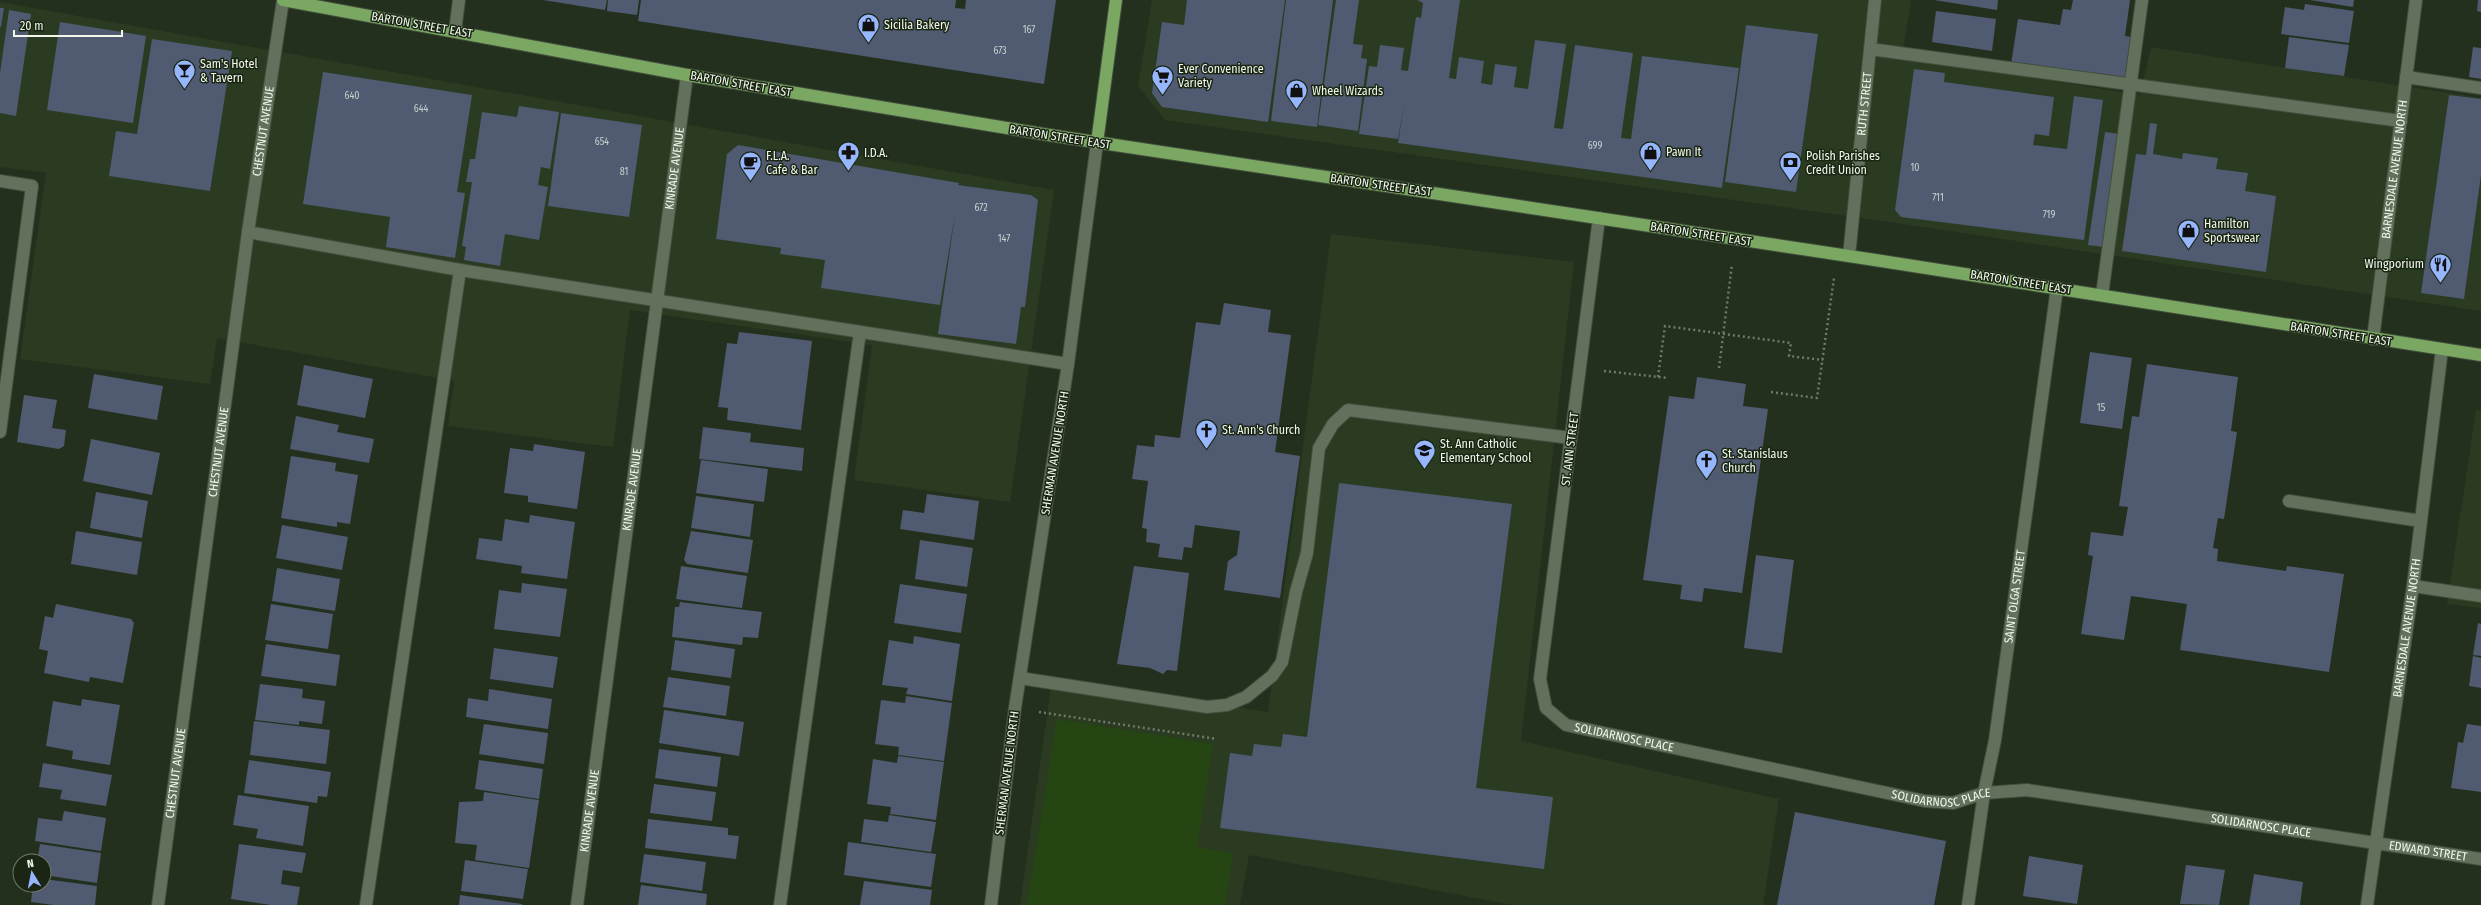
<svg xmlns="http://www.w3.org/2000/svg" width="2481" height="905" font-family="'Fira Sans Condensed',sans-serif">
<rect width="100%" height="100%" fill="#23301d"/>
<!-- built -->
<g fill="#2a3b22">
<path d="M1152,0H1911L1902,57L2140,95L2151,47L2481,98V311L1890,222L1165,120L1138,86Z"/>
<path d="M0,2L1054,190L1010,502L854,480L872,345L630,310L613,447L448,426L454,381L217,338L210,384L20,359L46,173L0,167Z"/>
<path d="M1331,234L1574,262L1521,741L1779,799L1763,905H1513L1249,855L1240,905H1020L1052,680L1268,712Z"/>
<path d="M2476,410H2481V608L2447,604Z"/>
</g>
<!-- green -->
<path fill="#254612" d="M1057,719L1213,744L1197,847L1233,853L1225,905H1027Z"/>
<!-- building -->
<g fill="#505a71">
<path d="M543,0H607L605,10Z"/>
<path d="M608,0H639L637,15L607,11Z"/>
<path d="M641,0H956L955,8L965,9L966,0H1056L1044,84L638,21Z"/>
<path d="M1187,0H1285L1268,122L1162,107L1152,93L1162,22L1184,25Z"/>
<path d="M1286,0H1333L1317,127L1271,121Z"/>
<path d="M1336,0H1359L1353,44L1363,45L1361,58L1367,59L1358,131L1318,125Z"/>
<path d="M1417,0H1460L1449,78L1456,79L1459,57L1484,61L1481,83L1492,85L1495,64L1517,67L1514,87L1528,89L1535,40L1566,44L1554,128L1563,129L1575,45L1633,53L1621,138L1631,139L1642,56L1739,68L1722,188L1398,143L1404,104L1398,139L1359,134L1369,66L1377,67L1380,45L1404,48L1401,70L1408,71L1416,17L1421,18L1423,3Z"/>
<path d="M1934,0H1998L1997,10Z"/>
<path d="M2073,0H2130L2125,36L2131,37L2124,81L2011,64L2018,19L2060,25L2063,9L2071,10Z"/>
<path d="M2310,0H2354L2353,7Z"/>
<path d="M2478,0H2481V12L2477,11Z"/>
<path d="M2305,4L2354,11L2349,43L2281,34L2285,7L2304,10Z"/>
<path d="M0,8H4L1,27H0Z"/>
<path d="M9,10L31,14L16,116L0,113V73Z"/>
<path d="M1936,11L1996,19L1992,51L1932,42Z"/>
<path d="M60,22L146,36L133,123L47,110Z"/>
<path d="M1746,25L1818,34L1796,192L1725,182Z"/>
<path d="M2289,37L2349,45L2344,76L2285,68Z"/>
<path d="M152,39L232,51L210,191L109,176L116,131L137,134Z"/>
<path d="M2473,47L2481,48V79L2469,77Z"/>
<path d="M1914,69L1945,73L1944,82L2054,97L2049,136L2035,134L2033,145L2067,149L2074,96L2103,100L2084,240L1901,217L1895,210Z"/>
<path d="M323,72L472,95L457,192L465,193L455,258L386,247L390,217L303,204Z"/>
<path d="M2449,95L2481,99V175L2464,299L2421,293Z"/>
<path d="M519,106L559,112L550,169L541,167L538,185L548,187L539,240L505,234L500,266L464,260L466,247L462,246L472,182H466L470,159H475L482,112L517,117Z"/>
<path d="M561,113L642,125L629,217L548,206Z"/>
<path d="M2150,123L2157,124L2153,154L2182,159L2183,153L2218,158L2216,169L2248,173L2245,191L2276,196L2266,272L2122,251L2136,154L2146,155Z"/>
<path d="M2105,132L2120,134L2104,247L2088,245Z"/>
<path d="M738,145L959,183L958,185L1031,195L1038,200L1025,307H1021L1016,344L938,334L955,214L940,305L821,288L825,260L780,254L781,248L716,239L727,154Z"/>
<path d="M1224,303L1271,310L1268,332L1291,335L1275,452L1300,456L1280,598L1224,590L1228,561L1237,555L1240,531L1195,525L1192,548L1184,547L1182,560L1158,557L1160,544L1146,542L1147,529L1142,528L1148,481L1132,479L1137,445L1154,447L1155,435L1180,438L1196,322L1220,325Z"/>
<path d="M739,332L812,341L801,430L727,420L728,408L718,407L727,343L737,344Z"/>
<path d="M2090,352L2132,358L2122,429L2080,423Z"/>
<path d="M2147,364L2238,377L2231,431L2237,432L2224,519L2218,518L2213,548L2218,549L2217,561L2286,571L2287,566L2344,574L2329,672L2180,650L2187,604L2131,596L2124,640L2081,634L2093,556L2088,555L2091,532L2123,536L2128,507L2119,506L2132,416L2139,417Z"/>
<path d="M304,365L373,379L365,418L297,405Z"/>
<path d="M94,374L163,386L157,420L88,408Z"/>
<path d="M1697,377L1746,384L1743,406L1768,409L1742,593L1704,588L1702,602L1680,599L1682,585L1643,580L1669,396L1694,399Z"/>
<path d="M24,395L57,400L52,428L66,430L64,446L59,449L17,442Z"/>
<path d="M296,416L339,425L337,432L374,439L369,463L290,449Z"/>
<path d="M703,427L751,433L750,442L804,448L802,471L699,459Z"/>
<path d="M91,439L160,453L152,495L83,481Z"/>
<path d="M534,444L585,452L577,509L528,502V496L504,493L510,448L533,451Z"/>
<path d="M291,456L336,463L335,471L358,475L350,524L337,522V527L281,518Z"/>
<path d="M701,460L768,469L764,502L696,493Z"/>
<path d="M1339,483L1512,504L1476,788L1553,797L1544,869L1220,828L1230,753L1252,756L1254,744L1281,747L1283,734L1307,737Z"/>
<path d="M96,492L148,501L142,538L90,528Z"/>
<path d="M927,494L979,501L974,540L900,529L903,510L924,513Z"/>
<path d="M696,496L754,504L750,537L691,528Z"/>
<path d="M530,515L575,522L567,579L521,573L522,566L476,559L479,538L502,541L505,519L529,523Z"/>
<path d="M282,525L348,537L342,570L276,558Z"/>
<path d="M76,531L142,542L137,575L71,564Z"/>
<path d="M691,531L753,540L748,573L687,564L684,560Z"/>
<path d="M920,540L973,548L967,587L915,579Z"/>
<path d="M1756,555L1794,560L1782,653L1744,648Z"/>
<path d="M681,566L747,576L742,608L676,599Z"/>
<path d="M1134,566L1189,573L1177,671L1167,670L1163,674L1150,668L1117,664Z"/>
<path d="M277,568L340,579L335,611L272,601Z"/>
<path d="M522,583L567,589L560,637L494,629L499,590L521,593Z"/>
<path d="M900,584L967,594L961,633L894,623Z"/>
<path d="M680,602L762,612L758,638L743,637L742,645L672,637L675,607H679Z"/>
<path d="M56,604L131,619L134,623L123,683L90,677L89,682L44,673L48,651L39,649L45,616L53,618Z"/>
<path d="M271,604L333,614L328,649L265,640Z"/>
<path d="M2478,623L2481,624V656L2473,655Z"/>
<path d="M914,636L960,644L952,701L906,694L908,688L882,685L889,640L913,644Z"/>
<path d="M675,640L735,649L731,678L671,670Z"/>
<path d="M266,644L340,655L336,686L261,676Z"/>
<path d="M494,648L558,657L553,688L490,679Z"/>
<path d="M2473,656L2481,658V688L2469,686Z"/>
<path d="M668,677L730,686L726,716L663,707Z"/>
<path d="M260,684L303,689L302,698L325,701L322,724L299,721V725L255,720Z"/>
<path d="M489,689L552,699L548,729L466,717L468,698L488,701Z"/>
<path d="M906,696L952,703L944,761L898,755L899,747L875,744L881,700L905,703Z"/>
<path d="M82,699L120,705L110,765L72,759L73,751L46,746L53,701L81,706Z"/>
<path d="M664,710L744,722L739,756L659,743Z"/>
<path d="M254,721L330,730L326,764L250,755Z"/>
<path d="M484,724L548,733L544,764L479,754Z"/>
<path d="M2467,724L2481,726V792L2451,788L2458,742L2463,743Z"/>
<path d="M659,749L721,757L717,787L655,778Z"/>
<path d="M898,756L944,762L936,820L890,814L891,807L867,804L873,759L897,763Z"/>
<path d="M249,760L331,772L327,797L318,796L317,803L244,793Z"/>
<path d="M479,760L543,769L539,799L475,789Z"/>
<path d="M43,763L112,775L106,806L60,799L62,790L39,787Z"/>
<path d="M654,784L716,792L712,821L650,813Z"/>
<path d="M484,792L539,800L529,868L475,860L477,845L455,843L459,802L483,801Z"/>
<path d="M238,795L309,806L303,846L256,838L258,829L233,825Z"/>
<path d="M64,811L106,818L101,851L35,841L38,818L62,821Z"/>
<path d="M1795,812L1946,841L1934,905H1777Z"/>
<path d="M889,815L936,822L931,852L861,842L864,819L888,822Z"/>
<path d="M648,819L728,828V835L739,836L736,859L645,848Z"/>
<path d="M848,842L936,854L931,887L844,875Z"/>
<path d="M40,844L101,853L97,883L44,875V861H37Z"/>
<path d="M239,844L306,853L302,873L283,870L281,884L300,887L297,905H271L231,899Z"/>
<path d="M644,854L706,862L702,891L640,882Z"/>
<path d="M2029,856L2083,865L2077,904L2023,896Z"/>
<path d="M465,860L528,869L523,899L461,891Z"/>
<path d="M2186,865L2225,870L2219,905L2180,904Z"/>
<path d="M2254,874L2303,882L2300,905H2249Z"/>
<path d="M44,879L97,886L95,905H54L31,902L33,885H44Z"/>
<path d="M864,881L932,890L930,905H860Z"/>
<path d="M641,885L707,894L706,905H638Z"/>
<path d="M460,895L522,904V905H459Z"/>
</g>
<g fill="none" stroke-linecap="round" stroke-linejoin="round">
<defs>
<g id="minor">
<path d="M455,31L459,0"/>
<path d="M1870,49L2401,121"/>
<path d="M2406,77L2481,88"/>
<path d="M0,181L32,186L0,432"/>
<path id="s1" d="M1599,218L1540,679L1546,708L1566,725L1925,801L1953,803L1984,793L2027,790L2481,859"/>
<path d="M248,232L460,270L1068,364"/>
<path id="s2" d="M1849,256L1875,0"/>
<path d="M2102,295L2142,0"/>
<path id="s3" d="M2373,339L2416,0"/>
<path d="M2289,501L2421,521"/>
<path d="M2413,586L2481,596"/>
<path d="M1020,678L1207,707L1227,705L1246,697L1272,676L1282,662L1296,592L1307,553L1319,448L1333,424L1348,410L1571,438"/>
<path id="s4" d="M158,905L248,232L283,0"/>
<path d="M366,905L460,270"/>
<path id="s5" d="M577,905L687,75"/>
<path d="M780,905L860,332"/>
<path d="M991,905L1015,708L1068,364L1097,143"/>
<path id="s6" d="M1968,905L1984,793L1995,740L2057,288"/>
<path id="s7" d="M2367,905L2413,586L2442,349"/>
</g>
<g id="major">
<path d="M283,0L687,75L1049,135L1875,260L2481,355"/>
<path d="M1097,143L1116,0"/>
</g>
</defs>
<!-- minor casing -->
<use href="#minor" stroke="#424e3d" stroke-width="14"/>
<!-- major casing -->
<use href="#major" stroke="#424e3d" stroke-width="14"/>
<!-- path -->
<g stroke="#6f7a6a" stroke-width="2.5" stroke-dasharray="2 3" stroke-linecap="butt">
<path d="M1719,368L1732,264"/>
<path d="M1604,371L1668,378"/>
<path d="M1658,377L1665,326L1791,343L1789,356L1823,360"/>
<path d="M1771,392L1817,398L1834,278"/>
<path d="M1039,712L1217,739"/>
</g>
<!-- minor -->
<use href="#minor" stroke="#62715b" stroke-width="12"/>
<!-- major -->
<use href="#major" stroke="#7aa862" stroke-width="12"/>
</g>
<!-- icons -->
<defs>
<symbol id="shop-pin" viewBox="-11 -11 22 30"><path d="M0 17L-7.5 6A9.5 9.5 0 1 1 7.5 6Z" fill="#96b6fd" stroke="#1a2613"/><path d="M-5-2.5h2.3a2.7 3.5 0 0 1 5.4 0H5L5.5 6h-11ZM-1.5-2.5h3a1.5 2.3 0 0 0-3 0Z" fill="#111"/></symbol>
<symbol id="bar-pin" viewBox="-11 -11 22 30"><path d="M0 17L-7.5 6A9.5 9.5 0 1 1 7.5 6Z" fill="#96b6fd" stroke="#1a2613"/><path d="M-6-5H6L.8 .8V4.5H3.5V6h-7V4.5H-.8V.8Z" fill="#111"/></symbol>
<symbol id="supermarket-pin" viewBox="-11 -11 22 30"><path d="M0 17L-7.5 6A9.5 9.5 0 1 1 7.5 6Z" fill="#96b6fd" stroke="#1a2613"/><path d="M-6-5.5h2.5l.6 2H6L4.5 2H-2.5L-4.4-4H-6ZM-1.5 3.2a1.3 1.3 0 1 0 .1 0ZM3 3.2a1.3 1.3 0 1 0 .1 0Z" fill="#111"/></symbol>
<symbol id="pharmacy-pin" viewBox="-11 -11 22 30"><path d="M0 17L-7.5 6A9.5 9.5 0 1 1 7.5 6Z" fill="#96b6fd" stroke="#1a2613"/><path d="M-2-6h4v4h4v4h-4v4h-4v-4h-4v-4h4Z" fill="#111"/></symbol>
<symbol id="cafe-pin" viewBox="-11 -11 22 30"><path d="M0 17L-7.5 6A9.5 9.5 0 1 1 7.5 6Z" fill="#96b6fd" stroke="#1a2613"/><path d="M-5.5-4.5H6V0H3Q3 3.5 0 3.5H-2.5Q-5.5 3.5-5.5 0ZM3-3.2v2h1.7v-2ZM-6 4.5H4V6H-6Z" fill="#111"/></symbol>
<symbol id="bank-pin" viewBox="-11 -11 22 30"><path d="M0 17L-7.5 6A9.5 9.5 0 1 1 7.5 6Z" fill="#96b6fd" stroke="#1a2613"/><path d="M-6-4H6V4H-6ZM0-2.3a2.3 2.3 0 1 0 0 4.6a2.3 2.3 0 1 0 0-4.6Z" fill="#111"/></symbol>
<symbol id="restaurant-pin" viewBox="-11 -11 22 30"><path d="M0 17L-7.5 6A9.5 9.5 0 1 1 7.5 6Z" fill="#96b6fd" stroke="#1a2613"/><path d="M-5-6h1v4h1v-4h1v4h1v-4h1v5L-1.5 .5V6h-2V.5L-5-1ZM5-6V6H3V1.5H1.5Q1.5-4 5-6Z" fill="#111"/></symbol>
<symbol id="church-pin" viewBox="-11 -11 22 30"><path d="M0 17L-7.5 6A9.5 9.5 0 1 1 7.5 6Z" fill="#96b6fd" stroke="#1a2613"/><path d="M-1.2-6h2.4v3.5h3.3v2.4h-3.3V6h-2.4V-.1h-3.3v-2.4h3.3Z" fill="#111"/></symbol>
<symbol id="school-pin" viewBox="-11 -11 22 30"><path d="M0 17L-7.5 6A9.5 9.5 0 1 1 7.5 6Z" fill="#96b6fd" stroke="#1a2613"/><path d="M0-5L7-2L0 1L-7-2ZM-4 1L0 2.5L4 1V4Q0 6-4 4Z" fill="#111"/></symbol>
</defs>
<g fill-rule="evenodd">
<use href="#shop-pin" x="856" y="12" width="25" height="34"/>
<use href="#bar-pin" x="172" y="58" width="25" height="34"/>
<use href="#supermarket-pin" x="1150" y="64" width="25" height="34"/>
<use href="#shop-pin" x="1284" y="78" width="25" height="34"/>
<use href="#shop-pin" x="1638" y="140" width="25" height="34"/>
<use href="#pharmacy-pin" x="836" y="140" width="25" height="34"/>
<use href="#cafe-pin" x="738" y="150" width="25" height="34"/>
<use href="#bank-pin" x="1778" y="150" width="25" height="34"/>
<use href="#shop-pin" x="2176" y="218" width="25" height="34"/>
<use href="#restaurant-pin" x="2428" y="252" width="25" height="34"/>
<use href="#church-pin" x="1194" y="418" width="25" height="34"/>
<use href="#school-pin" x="1412" y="438" width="25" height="34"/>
<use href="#church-pin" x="1694" y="448" width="25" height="34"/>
</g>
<g text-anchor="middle" stroke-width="3" stroke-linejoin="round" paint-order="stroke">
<!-- number labels -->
<g font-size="10" fill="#c7d0cc">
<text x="1029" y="33">167</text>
<text x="1000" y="54">673</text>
<text x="352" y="99">640</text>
<text x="421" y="112">644</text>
<text x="602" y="145">654</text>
<text x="1595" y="149">699</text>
<text x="1915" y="171">10</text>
<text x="624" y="175">81</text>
<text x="1938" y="201">711</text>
<text x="981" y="211">672</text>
<text x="2049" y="218">719</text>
<text x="1004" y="242">147</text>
<text x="2101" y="411">15</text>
</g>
<!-- street labels -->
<g font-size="12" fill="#eff8eb" stroke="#1a2613">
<text transform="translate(422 25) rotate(10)" y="4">BARTON STREET EAST</text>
<text transform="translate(741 84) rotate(10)" y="4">BARTON STREET EAST</text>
<text dy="4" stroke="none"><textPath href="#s2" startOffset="153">RUTH STREET</textPath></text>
<text dy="4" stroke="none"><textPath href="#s4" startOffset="781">CHESTNUT AVENUE</textPath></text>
<text transform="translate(1060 137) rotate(9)" y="4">BARTON STREET EAST</text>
<text dy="4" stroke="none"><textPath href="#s5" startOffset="743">KINRADE AVENUE</textPath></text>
<text dy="4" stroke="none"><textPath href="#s3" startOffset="171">BARNESDALE AVENUE NORTH</textPath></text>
<text transform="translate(1381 185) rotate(8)" y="4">BARTON STREET EAST</text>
<text transform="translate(1701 234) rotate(9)" y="4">BARTON STREET EAST</text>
<text transform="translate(2021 282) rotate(9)" y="4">BARTON STREET EAST</text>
<text transform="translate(2341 334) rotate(9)" y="4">BARTON STREET EAST</text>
<text transform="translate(1570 449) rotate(-83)" y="4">ST. ANN STREET</text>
<text dy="4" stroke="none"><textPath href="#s4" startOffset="457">CHESTNUT AVENUE</textPath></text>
<text transform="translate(1055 453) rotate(-81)" y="4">SHERMAN AVENUE NORTH</text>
<text dy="4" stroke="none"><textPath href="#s5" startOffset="419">KINRADE AVENUE</textPath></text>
<text dy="4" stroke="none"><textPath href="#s6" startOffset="312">SAINT OLGA STREET</textPath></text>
<text dy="4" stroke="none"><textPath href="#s7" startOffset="280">BARNESDALE AVENUE NORTH</textPath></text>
<text dy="4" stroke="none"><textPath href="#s1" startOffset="580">SOLIDARNOSC PLACE</textPath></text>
<text dy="4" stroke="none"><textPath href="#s4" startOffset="133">CHESTNUT AVENUE</textPath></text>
<text transform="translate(1007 773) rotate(-83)" y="4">SHERMAN AVENUE NORTH</text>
<text dy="4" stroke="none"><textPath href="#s1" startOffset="904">SOLIDARNOSC PLACE</textPath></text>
<text dy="4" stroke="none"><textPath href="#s5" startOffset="95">KINRADE AVENUE</textPath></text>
<text dy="4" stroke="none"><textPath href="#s1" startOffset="1228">SOLIDARNOSC PLACE</textPath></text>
<text dy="4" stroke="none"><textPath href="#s1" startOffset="1397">EDWARD STREET</textPath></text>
</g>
<!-- poi labels -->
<g font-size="12" fill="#eff8eb" stroke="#1a2613" text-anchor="start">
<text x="884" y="29">Sicilia Bakery</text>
<text x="200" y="68">Sam's Hotel<tspan x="200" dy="14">&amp; Tavern</tspan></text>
<text x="1178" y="73">Ever Convenience<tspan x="1178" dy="14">Variety</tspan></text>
<text x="1312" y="95">Wheel Wizards</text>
<text x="1666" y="156">Pawn It</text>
<text x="864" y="157">I.D.A.</text>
<text x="766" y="160">F.L.A.<tspan x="766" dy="14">Cafe &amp; Bar</tspan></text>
<text x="1806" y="160">Polish Parishes<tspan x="1806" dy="14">Credit Union</tspan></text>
<text x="2204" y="228">Hamilton<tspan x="2204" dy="14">Sportswear</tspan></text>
<text x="2424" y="268" text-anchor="end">Wingporium</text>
<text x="1222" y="434">St. Ann's Church</text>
<text x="1440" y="448">St. Ann Catholic<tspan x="1440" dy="14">Elementary School</tspan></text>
<text x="1722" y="458">St. Stanislaus<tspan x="1722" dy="14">Church</tspan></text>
</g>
</g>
<!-- north arrow -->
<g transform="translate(32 873) rotate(350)"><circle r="19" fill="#1a2613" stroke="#6f7a69"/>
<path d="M0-3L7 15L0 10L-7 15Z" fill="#96b6fd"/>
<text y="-6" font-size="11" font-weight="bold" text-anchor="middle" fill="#eff8eb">N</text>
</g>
<!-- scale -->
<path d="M14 30v6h108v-6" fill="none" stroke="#eff8eb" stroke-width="2"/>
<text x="20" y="30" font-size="12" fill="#eff8eb" stroke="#1a2613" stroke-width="3" paint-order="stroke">20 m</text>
</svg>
